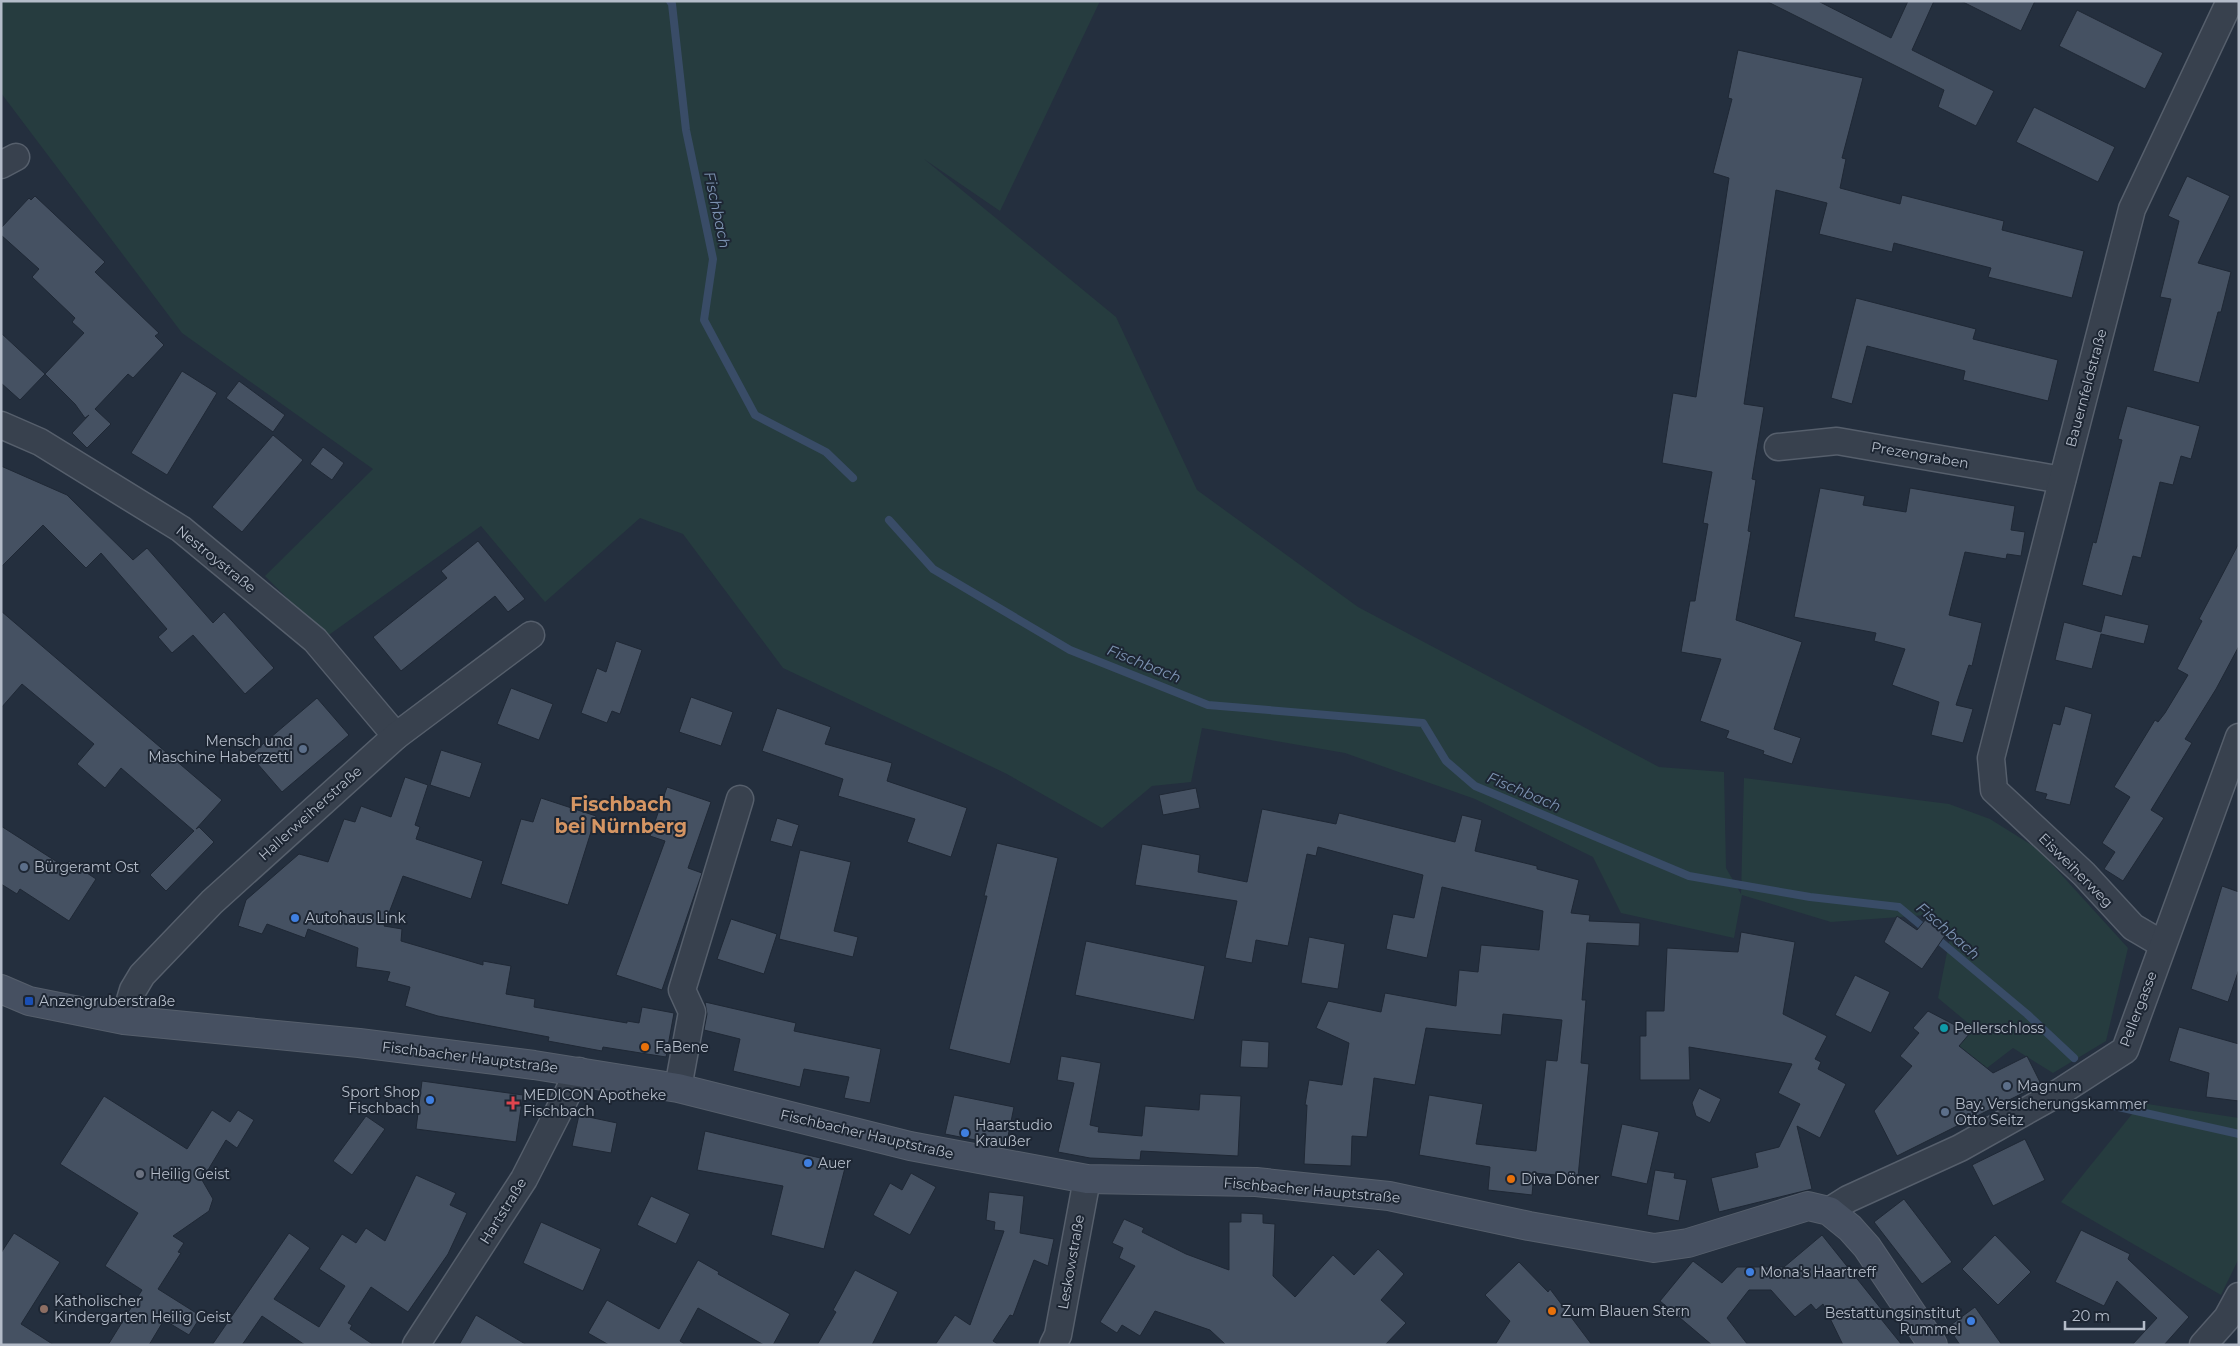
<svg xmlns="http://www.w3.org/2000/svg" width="2240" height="1346" font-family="Montserrat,sans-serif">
<rect width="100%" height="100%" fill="#242f3e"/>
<!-- green -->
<g fill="#263c3f">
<path d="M1,1H1100L1000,211L924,159L1116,317L1197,490L1358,607L1659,767L1724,772L1726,868L1741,894L1744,778L1949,804L1990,819L2038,849L2128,948L2106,1041L2053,1073L2013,1048L1987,1068L1959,1046L1974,1028L1938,998L1951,932L1927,915L1831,922L1742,895L1734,938L1621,913L1593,857L1475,799L1345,753L1202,728L1191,782L1152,786L1102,828L1005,773L783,668L683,534L640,518L545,602L481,526L326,637L265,576L373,469L182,333L1,93Z"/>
<path d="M2141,1103L2239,1118V1258L2221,1295L2061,1202Z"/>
</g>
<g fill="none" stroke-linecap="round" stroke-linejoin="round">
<!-- stream -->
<g stroke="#394c67" stroke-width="8">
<path d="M670,1L672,4L686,130L713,259L704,320L755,415L826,452L853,478"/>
<path d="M889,520L933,569L1070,650L1208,705L1423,723L1446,761L1475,786L1689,876L1810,897L1899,907L2027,1014L2074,1058"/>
<path d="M2105,1104L2239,1134"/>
</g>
</g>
<!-- building -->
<g fill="#455162" stroke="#1f2835">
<path d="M1766,1H1818L1891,38L1908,1H1934L1912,50L1994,91L1976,126L1938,107L1944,90Z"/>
<path d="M1961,1H2035L2021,31Z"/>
<path d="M2077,10L2163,53L2145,89L2059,46Z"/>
<path d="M1738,50L1863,78L1842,158L1846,159L1840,188L1900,204L1902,195L2004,221L2002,230L2084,251L2072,298L1988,277L1991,268L1894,243L1892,252L1819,234L1827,203L1776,190L1744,404L1764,407L1752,479L1756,480L1748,531L1751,532L1736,620L1802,642L1774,729L1801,738L1792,764L1763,754L1764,751L1726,738L1729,731L1700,721L1721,659L1681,652L1690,601H1695L1699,576L1708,524L1703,523L1712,472L1662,463L1673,393L1696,397L1729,178L1713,173L1732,99L1728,98Z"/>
<path d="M2034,107L2115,147L2098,182L2016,142Z"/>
<path d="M2187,176L2230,196L2198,263L2231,272L2221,312H2218L2199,383L2153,371L2171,299L2160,297L2179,221L2168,216Z"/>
<path d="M35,196L105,262L95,272L159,333L155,336L164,345L133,378L128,374L95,409L111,424L87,448L72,433L89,415L85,418L75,404L45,374L84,333L72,322L75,318L32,277L39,269L1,235V228L29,198L31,200Z"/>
<path d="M1856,298L1976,329L1973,339L2058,360L2048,401L1963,380L1965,371L1867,346L1852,404L1831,398Z"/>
<path d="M1,333L45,374L20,400L1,383Z"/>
<path d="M182,371L217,393L167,475L131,453Z"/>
<path d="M239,381L285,415L273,432L226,398Z"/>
<path d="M2127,406L2200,426L2191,459L2181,456L2173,485L2160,482L2141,558L2133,556L2122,596L2082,585L2093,542L2096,543L2122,440L2118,439Z"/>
<path d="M273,435L303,460L242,532L212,507Z"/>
<path d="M323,447L344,463L332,480L310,464Z"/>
<path d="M1,466L67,495L133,560L147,548L213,623L224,612L274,668L245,694L193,635L172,653L158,637L167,629L101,553L86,568L43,525L1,567Z"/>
<path d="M1820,488L1865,496L1863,505L1906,512L1910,488L2015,506L2011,530L2025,532L2021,556L2007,554L2006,559L1965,552L1949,615L1982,623L1972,666L1969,665L1956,705L1973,709L1963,743L1931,735L1939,702L1892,685L1905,649L1874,641L1876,633L1794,617Z"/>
<path d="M478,541L525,599L508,612L495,596L401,671L373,637L447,578L441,571Z"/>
<path d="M2239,543V646L2216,689L2185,739L2192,743L2151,810L2164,818L2123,881L2104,869L2115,852L2102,843L2130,797L2114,787L2155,720L2158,722L2165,713L2188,675L2177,669L2202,621L2199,619Z"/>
<path d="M1,611L222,800L196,829L199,827L214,842L166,891L150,875L194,831L121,768L105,788L77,764L94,744L22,684L1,708Z"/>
<path d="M2105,615L2149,625L2144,644L2101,634L2092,669L2055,660L2064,622L2101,632Z"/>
<path d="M616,641L642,650L620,714L612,711L607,723L581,713L597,668L606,672Z"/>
<path d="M511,688L553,704L539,740L497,724Z"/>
<path d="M691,697L733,712L721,746L679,732Z"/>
<path d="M317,698L349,735L282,792L250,755Z"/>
<path d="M2065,706L2092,714L2070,805L2045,799L2047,794L2035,791L2053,723L2060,725Z"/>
<path d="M777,708L831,727L825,744L892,763L887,781L967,808L951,857L907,842L915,819L838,796L843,779L762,751Z"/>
<path d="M441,750L482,763L470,798L430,785Z"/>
<path d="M405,777L428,785L415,825L420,827L416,839L483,861L471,899L403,876L384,926L402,929L401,941L483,965V961L511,966L506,994L535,999L534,1007L627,1023V1021L639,1023L642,1007L674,1013L666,1057L603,1047L602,1051L548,1041L549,1037L438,1016L405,1006L410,987L387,981L390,972L356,967L358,948L308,929L305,938L267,924L262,934L238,926L246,900L299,854L328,862L344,819L355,822L361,806L391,817Z"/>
<path d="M667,787L711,802L688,868L702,873L662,990L616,975L665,841L650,836Z"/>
<path d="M1196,788L1200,808L1163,815L1159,795Z"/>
<path d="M541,798L596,816L568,905L501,884L521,819L533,822Z"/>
<path d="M1262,809L1336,824L1339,813L1455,842L1462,815L1482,820L1475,851L1537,866V869L1579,880L1571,913L1590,915L1589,921L1640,923L1639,946L1587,943L1582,1000H1586L1581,1063L1589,1064L1578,1177L1534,1173L1532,1195L1488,1190L1490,1167L1419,1155L1429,1095L1483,1104L1476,1144L1536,1151L1546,1060L1557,1061L1562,1020L1503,1014L1501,1035L1426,1028L1415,1085L1374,1078L1367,1137L1352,1136L1351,1166L1304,1164L1307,1105H1305L1309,1080L1342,1085L1349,1043L1316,1028L1328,1001L1381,1012L1385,993L1456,1006L1459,970L1478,972L1481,945L1539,950L1543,911L1442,887L1427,958L1386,949L1393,914L1414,918L1423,875L1318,847L1316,856L1307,854L1288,946L1256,940L1252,963L1225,958L1237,901L1135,885L1142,844L1200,855L1198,872L1247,882Z"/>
<path d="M777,818L799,825L792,847L770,841Z"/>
<path d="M1,826L65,867L69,861L96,879L69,921L20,889L17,894L1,884Z"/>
<path d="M997,843L1058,858L1010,1064L949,1049L987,896H984Z"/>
<path d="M800,850L851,862L834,931L858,937L853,957L779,939Z"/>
<path d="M2222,886L2239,892V969L2228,1002L2191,989Z"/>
<path d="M1897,916L1917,930L1926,919L1946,934L1922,969L1884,942Z"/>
<path d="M731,919L777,934L764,974L717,959Z"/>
<path d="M1741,932L1795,942L1783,1014L1827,1036L1815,1059L1821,1062L1818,1069L1846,1084L1820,1138L1797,1126L1812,1189L1719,1212L1711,1178L1758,1167L1755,1153L1779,1147L1800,1104L1778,1093L1792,1064L1689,1047L1690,1080H1640V1036H1646V1011H1664L1667,948L1738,952Z"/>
<path d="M1309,937L1345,944L1338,989L1301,983Z"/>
<path d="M1086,941L1205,966L1194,1020L1075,995Z"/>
<path d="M1855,975L1890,992L1871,1033L1835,1015Z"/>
<path d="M705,1002L796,1023L794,1031L881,1049L870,1103L844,1098L849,1077L804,1069L800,1087L733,1071L740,1039L704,1030L707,1014Z"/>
<path d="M1928,1011L1970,1033L1959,1046L1993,1073L2027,1056L2041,1084L1897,1156L1874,1111L1912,1066L1900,1056L1919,1033L1913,1028Z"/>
<path d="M2179,1027L2239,1044V1101L2206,1097L2209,1073L2169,1061Z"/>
<path d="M1242,1040L1269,1042L1268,1068L1240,1067Z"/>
<path d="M1061,1056L1101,1063L1090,1125L1099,1127L1098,1132L1142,1136L1145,1106L1199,1110L1200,1094L1241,1096L1238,1156L1141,1151L1140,1160L1090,1158L1058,1152L1074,1083L1057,1080Z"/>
<path d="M422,1081L523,1095L516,1142L416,1129Z"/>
<path d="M1699,1088L1721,1099L1710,1123L1696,1116L1692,1103Z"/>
<path d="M954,1095L1014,1107L1006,1146L945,1134Z"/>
<path d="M104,1096L187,1149L212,1110L230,1122L238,1110L254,1120L237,1148L226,1140L202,1180L213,1199L209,1211L173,1236L184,1243L178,1252L181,1253L158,1289L201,1316L189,1335L164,1320L149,1345H108L142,1290L105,1266L138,1213L60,1164Z"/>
<path d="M579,1115L617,1123L611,1153L572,1146Z"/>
<path d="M366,1116L385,1129L352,1175L333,1161Z"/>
<path d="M1622,1124L1659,1132L1647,1184L1611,1176Z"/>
<path d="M705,1131L846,1164L824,1249L771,1235L783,1186L697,1170Z"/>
<path d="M2025,1139L2045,1180L1993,1206L1972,1165Z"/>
<path d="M1655,1170L1675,1173L1674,1178L1687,1180L1679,1221L1647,1215Z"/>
<path d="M911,1173L936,1187L910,1235L873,1215L890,1183L902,1190Z"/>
<path d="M416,1175L456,1193L450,1205L467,1213L448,1254L408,1312L371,1287L348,1323L352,1325L350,1329L374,1345H305L262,1316L242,1345H212L289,1233L310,1248L274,1299L319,1327L345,1286L319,1269L342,1234L356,1243L366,1228L385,1241Z"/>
<path d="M989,1192L1024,1196L1020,1233L1054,1239L1048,1266L1034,1260L1013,1316L1010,1315L993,1341L999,1345H935L955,1315L970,1325L1004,1231L994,1230L995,1222L986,1220Z"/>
<path d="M651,1196L690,1214L676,1244L637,1225Z"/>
<path d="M1904,1199L1952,1262L1922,1284L1874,1222Z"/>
<path d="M1241,1213L1263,1214V1223L1275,1224L1273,1276L1295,1297L1333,1255L1354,1275L1378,1249L1404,1274L1381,1300L1406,1323L1385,1345H1226L1210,1330L1155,1311L1140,1336L1122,1325L1117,1333L1100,1322L1135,1266L1119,1258L1123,1248L1112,1243L1124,1219L1144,1228L1142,1232L1186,1254L1229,1270V1222H1241Z"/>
<path d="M541,1222L601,1249L583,1291L523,1263Z"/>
<path d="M2081,1230L2130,1254L2128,1259L2189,1317L2164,1345H2132L2157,1318L2117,1281L2104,1306L2055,1282Z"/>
<path d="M14,1233L60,1262L21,1324L54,1345H1V1253Z"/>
<path d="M1822,1235L1886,1315L1881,1319L1902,1345H1843L1823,1304L1816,1310L1811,1304L1795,1317L1771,1290H1749L1727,1318L1748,1345H1712L1660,1301L1693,1261L1722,1283L1737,1267H1784Z"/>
<path d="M1995,1235L2031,1272L1998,1305L1962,1269Z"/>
<path d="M698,1260L719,1272L718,1274L790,1314L773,1345H764L698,1308L680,1341L686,1345H609L588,1333L607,1300L659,1329Z"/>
<path d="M1519,1262L1548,1292L1550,1289L1592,1345H1495L1510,1321L1485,1295Z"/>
<path d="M855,1270L898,1292L872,1345H817L836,1312L833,1310Z"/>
<path d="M1975,1307L2002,1345H1960L1948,1327Z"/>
<path d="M476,1315L527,1345H459Z"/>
</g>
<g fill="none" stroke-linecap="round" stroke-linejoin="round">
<defs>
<g id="street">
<path d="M1,165L16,157"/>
<path d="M1,425L40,442L181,529L315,640L396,736"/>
<path d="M1778,447L1837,441L2062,480"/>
<path d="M2162,944L2133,927L2084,874L1994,790L1991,758L2132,209L2230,1"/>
<path d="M124,1020L133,990L142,975L212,902L396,736L531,635"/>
<path d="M678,1088L692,1012L682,990L740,799"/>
<path d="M1829,1211L1848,1199L1960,1148L2060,1092L2125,1050L2239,737"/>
<path d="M416,1345L524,1179L579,1071"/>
<path d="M1053,1345L1058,1335L1087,1179"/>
<path d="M2203,1345L2227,1318L2239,1296"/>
</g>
<path id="secondary" d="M1,989L29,1001L124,1020L359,1043L534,1065L678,1088L910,1146L1087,1179L1256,1182L1389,1196L1529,1226L1654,1248L1688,1243L1808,1206L1829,1211L1850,1228L1867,1247L1933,1345"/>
</defs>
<!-- street casing -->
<use href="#street" stroke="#565f6c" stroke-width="29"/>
<!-- secondary casing -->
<use href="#secondary" stroke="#565f6c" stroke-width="30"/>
<!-- street -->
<use href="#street" stroke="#38414e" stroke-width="26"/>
<!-- secondary -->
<use href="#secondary" stroke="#465061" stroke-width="28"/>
</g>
<!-- markers -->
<g fill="#5c6f8a" stroke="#1d2633" stroke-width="2">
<circle cx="303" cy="749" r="5"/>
<circle cx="24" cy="867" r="5"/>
<circle cx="2007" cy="1086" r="5"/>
<circle cx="1945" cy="1112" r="5"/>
</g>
<g fill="#3f7fe0" stroke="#1d2633" stroke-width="2">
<circle cx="295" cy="918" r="5"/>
<circle cx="430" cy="1100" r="5"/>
<circle cx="965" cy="1133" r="5"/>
<circle cx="808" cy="1163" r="5"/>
<circle cx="1750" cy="1272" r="5"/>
<circle cx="1971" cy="1321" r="5"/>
</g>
<rect fill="#1a4fb4" stroke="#1d2633" stroke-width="2" x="24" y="996" width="10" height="10" rx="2.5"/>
<circle fill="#0f9aa8" stroke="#1d2633" stroke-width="2" cx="1944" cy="1028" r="5"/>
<g fill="#e8710a" stroke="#1d2633" stroke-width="2">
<circle cx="645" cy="1047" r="5"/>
<circle cx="1511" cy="1179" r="5"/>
<circle cx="1552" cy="1311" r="5"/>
</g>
<path fill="#e0444e" stroke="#1d2633" stroke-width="2" d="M510.5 1095.5h5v5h5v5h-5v5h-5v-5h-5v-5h5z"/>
<circle fill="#6b7280" stroke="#1d2633" stroke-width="2" cx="140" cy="1174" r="5"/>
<circle fill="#8d6e63" stroke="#1d2633" stroke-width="2" cx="44" cy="1309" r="5"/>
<g text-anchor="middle" stroke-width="4" stroke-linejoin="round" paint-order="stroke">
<!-- street labels -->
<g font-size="14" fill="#b4bcc9" stroke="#1d2633">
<text transform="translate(2086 388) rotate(-75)" y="5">Bauernfeldstraße</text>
<text transform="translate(1920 455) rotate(10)" y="5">Prezengraben</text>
<text transform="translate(216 559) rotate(39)" y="5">Nestroystraße</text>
<text transform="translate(310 813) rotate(-42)" y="5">Hallerweiherstraße</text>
<text transform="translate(2076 870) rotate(45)" y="5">Eisweiherweg</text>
<text transform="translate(2138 1009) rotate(-69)" y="5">Pellergasse</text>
<text transform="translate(470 1057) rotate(7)" y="5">Fischbacher Hauptstraße</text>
<text transform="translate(867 1134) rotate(13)" y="5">Fischbacher Hauptstraße</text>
<text transform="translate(1312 1190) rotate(5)" y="5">Fischbacher Hauptstraße</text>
<text transform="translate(503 1211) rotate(-58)" y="5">Hartstraße</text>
<text transform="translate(1071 1262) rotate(-80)" y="5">Leskowstraße</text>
</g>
<!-- poi labels -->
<g font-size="14" fill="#b4bcc9" stroke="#1d2633" text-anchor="start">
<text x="293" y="746" text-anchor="end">Mensch und<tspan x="293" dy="16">Maschine Haberzettl</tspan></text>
<text x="34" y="872">Bürgeramt Ost</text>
<text x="305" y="923">Autohaus Link</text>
<text x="39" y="1006">Anzengruberstraße</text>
<text x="1954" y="1033">Pellerschloss</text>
<text x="655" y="1052">FaBene</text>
<text x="2017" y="1091">Magnum</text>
<text x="420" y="1097" text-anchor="end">Sport Shop<tspan x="420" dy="16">Fischbach</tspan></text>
<text x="523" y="1100">MEDICON Apotheke<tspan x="523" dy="16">Fischbach</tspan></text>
<text x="1955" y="1109">Bay. Versicherungskammer<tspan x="1955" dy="16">Otto Seitz</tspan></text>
<text x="975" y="1130">Haarstudio<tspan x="975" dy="16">Kraußer</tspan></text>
<text x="818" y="1168">Auer</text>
<text x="150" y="1179">Heilig Geist</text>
<text x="1521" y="1184">Diva Döner</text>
<text x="1760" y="1277">Mona's Haartreff</text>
<text x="54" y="1306">Katholischer<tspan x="54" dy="16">Kindergarten Heilig Geist</tspan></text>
<text x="1562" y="1316">Zum Blauen Stern</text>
<text x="1961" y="1318" text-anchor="end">Bestattungsinstitut<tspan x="1961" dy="16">Rummel</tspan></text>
</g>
<!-- water labels -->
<g font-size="15" font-style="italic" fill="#7c92b1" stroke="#1d2633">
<text transform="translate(717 210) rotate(78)" y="5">Fischbach</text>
<text transform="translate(1144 664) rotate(22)" y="5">Fischbach</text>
<text transform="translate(1524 792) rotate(23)" y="5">Fischbach</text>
<text transform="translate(1948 931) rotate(41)" y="5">Fischbach</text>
</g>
<!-- district labels -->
<g font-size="19" font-weight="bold" fill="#d59563" stroke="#1d2633">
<text x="621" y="811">Fischbach<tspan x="621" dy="22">bei Nürnberg</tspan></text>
</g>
</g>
<!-- border -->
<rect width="2240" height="1346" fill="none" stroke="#b4bcc9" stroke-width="5"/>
<!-- scale -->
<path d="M2065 1321v8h79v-8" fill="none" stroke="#b4bcc9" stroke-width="2.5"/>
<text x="2072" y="1321" font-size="15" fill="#b4bcc9" stroke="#1d2633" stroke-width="4" paint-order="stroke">20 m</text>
</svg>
